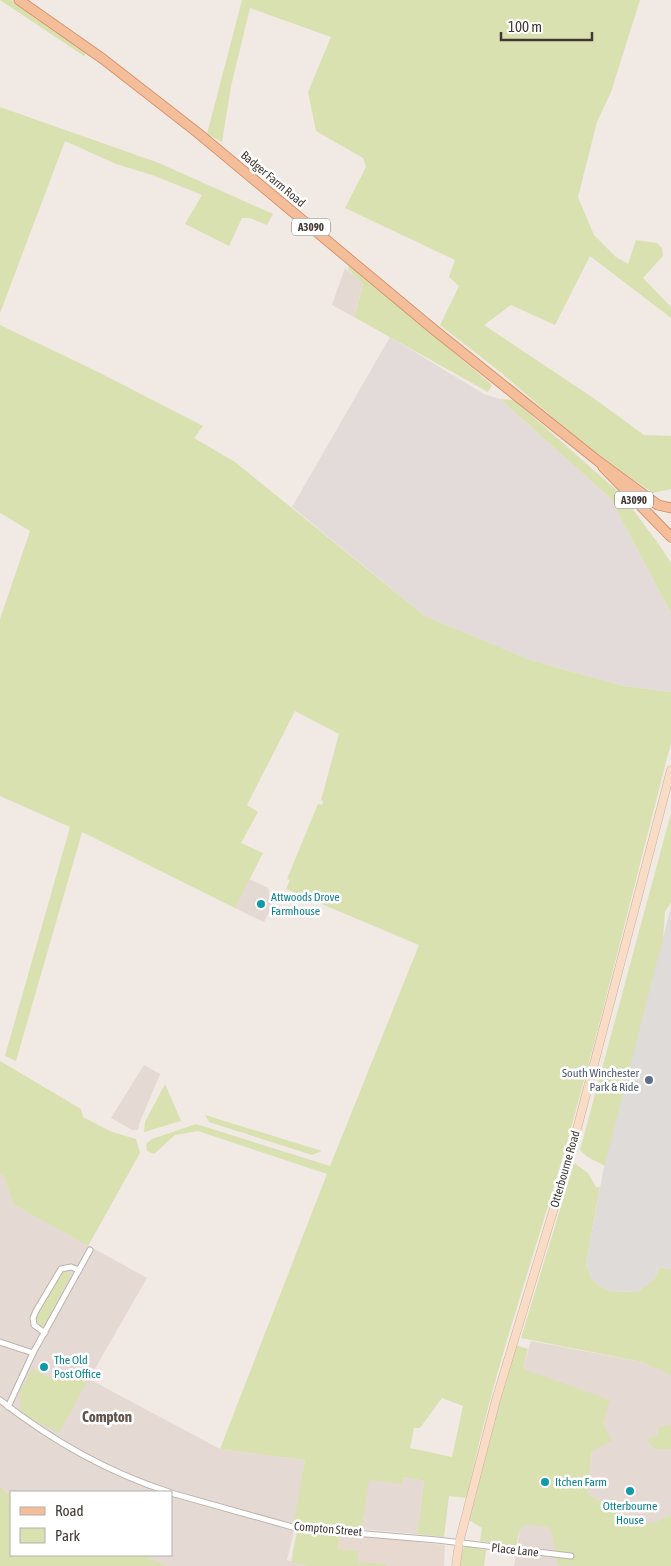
<svg xmlns="http://www.w3.org/2000/svg" width="671" height="1566" font-family="'Asap Condensed',sans-serif">
<rect width="100%" height="100%" fill="#f0e9e4"/>
<!-- residential -->
<g fill="#e4d9d3">
<path d="M345,268L363,283L354,317L332,305Z"/>
<path d="M249,879L268,888L272,906L264,922L235,908Z"/>
<path d="M144,1065L160,1074L139,1124L138,1130H132L111,1118Z"/>
<path d="M0,1174L4,1175L13,1204L147,1278L89,1379L220,1449L305,1460L294,1531L287,1560L308,1566H168L143,1555H171V1492H11V1495L0,1487Z"/>
<path d="M531,1341L642,1362L671,1370V1515L651,1525L622,1515L587,1493L592,1451L523,1369Z"/>
<path d="M404,1477L424,1481L417,1534L362,1529L368,1479L402,1483Z"/>
<path d="M533,1519L550,1521L580,1566H514L520,1529Z"/>
</g>
<!-- industrial -->
<path fill="#e2dbd9" d="M390,337L484,394L500,399L610,498L671,613V692L623,686L530,660L425,616L292,507Z"/>
<!-- education -->
<path fill="#e8d9d0" d="M340,1533L445,1545L444,1566H386L357,1562L338,1549Z"/>
<!-- green -->
<g fill="#dae1b1" fill-rule="evenodd">
<path d="M0,0H11L86,53L84,56Z"/>
<path d="M242,0H640L611,92L597,122L578,197L594,235L616,257L628,264L636,240L657,243L662,248L663,256L643,278L671,307V318L590,256L555,325L511,305L484,325L592,397L644,435L671,436V489L653,493L591,450L499,371L440,325L459,286L449,277L455,260L345,208L366,167L363,158L316,131L308,92L331,37L250,8L231,86L222,142L207,134Z"/>
<path d="M0,107L159,163L273,214L267,225L250,218H242L229,246L185,224L202,195L152,175L116,164L65,141L0,313Z"/>
<path d="M349,263L492,385L488,392L354,317L363,284L348,269Z"/>
<path d="M0,325L98,372L203,426L194,438L235,462L425,616L530,660L623,686L671,692V743C636,877 604,1012 566,1146C532,1263 491,1378 467,1498L449,1496L444,1537L417,1534L424,1481L404,1477L402,1484L369,1480L362,1529L294,1522L305,1460L220,1449L327,1174L198,1131L175,1135L154,1154L147,1151L146,1144L152,1139L196,1124L330,1166L419,945L286,889L290,880L287,879L318,804L322,805L323,801L321,800L339,734L295,711L247,805L258,812L241,843L263,853L235,908L82,832L16,1061L5,1056L70,827L0,796V619L30,531L0,513ZM442,1398L463,1406L452,1457L410,1448L414,1428H420Z"/>
<path d="M500,399L514,400L622,495L660,546L671,563V613L610,498Z"/>
<path d="M671,813V903L665,911L661,967L609,1169C599,1161 588,1160 580,1150Z"/>
<path d="M0,1061L81,1109L83,1117L112,1132L136,1139L140,1153L88,1246L13,1204L4,1176L0,1174Z"/>
<path d="M165,1084L181,1121L144,1132L145,1122Z"/>
<path d="M205,1115L322,1151L312,1155L209,1122Z"/>
<path d="M574,1163L588,1173L596,1187H600L586,1263L591,1278L598,1285L609,1291L637,1292L654,1279L660,1267L671,1269V1375L642,1362L521,1338Z"/>
<path d="M65,1270L71,1276L44,1326L38,1325L35,1320L62,1272Z"/>
<path d="M515,1345L528,1349L523,1369L610,1400L603,1424L612,1441L592,1451L587,1493L622,1515L651,1524L671,1515V1566H560L557,1562L551,1529L547,1527L527,1524L520,1529L516,1546L480,1541L482,1528L469,1520Z"/>
<path d="M32,1369L50,1378L72,1374L87,1382L59,1433L21,1413L19,1393Z"/>
<path d="M671,1425V1449H655L647,1441L649,1438L658,1435L659,1427Z"/>
<path d="M0,1487L11,1495V1555H143L168,1566H0Z"/>
<path d="M297,1531L340,1533L338,1549L358,1551V1562L387,1564L386,1566H308L291,1562Z"/>
<path d="M465,1546L486,1550L484,1566H461V1552Z"/>
</g>
<!-- parking -->
<path fill="#dedbd9" d="M671,907V1269L660,1267L654,1279L637,1292L609,1291L598,1285L591,1278L586,1263L603,1172Z"/>
<g fill="none" stroke-linecap="round" stroke-linejoin="round">
<defs>
<g id="street">
<path d="M45,1333L34,1325L33,1318L36,1311L61,1269L71,1267L79,1270"/>
<path d="M0,1342L33,1353"/>
<path d="M0,1400C51,1440 107,1472 169,1492"/>
<path d="M8,1407L33,1353L90,1250"/>
<path d="M171,1493L296,1528L437,1540L571,1556"/>
</g>
<path id="secondary" d="M456,1566L459,1543L496,1400L571,1152L671,770"/>
<g id="primary">
<path d="M19,0L103,59L198,133L432,328L598,461L658,505L671,508"/>
<path d="M603,467L671,537"/>
</g>
</defs>
<!-- street casing -->
<use href="#street" stroke="#beb2ab" stroke-width="7"/>
<!-- secondary casing -->
<use href="#secondary" stroke="#cfb09b" stroke-width="9"/>
<!-- primary casing -->
<use href="#primary" stroke="#d7956c" stroke-width="11"/>
<!-- street -->
<use href="#street" stroke="#fff" stroke-width="5"/>
<!-- secondary -->
<use href="#secondary" stroke="#f9dcc6" stroke-width="8"/>
<!-- primary -->
<use href="#primary" stroke="#f4be9a" stroke-width="9"/>
</g>
<!-- markers -->
<g fill="#0f9aa8" stroke="#fff" stroke-width="2">
<circle cx="261" cy="904" r="5"/>
<circle cx="44" cy="1367" r="5"/>
<circle cx="545" cy="1482" r="5"/>
<circle cx="630" cy="1491" r="5"/>
</g>
<circle fill="#5c6f8a" stroke="#fff" stroke-width="2" cx="649" cy="1080" r="5"/>
<g text-anchor="middle" stroke-width="5" stroke-linejoin="round" paint-order="stroke">
<!-- shield labels -->
<g fill="#fff" stroke="#7b7472" stroke-width="1">
<rect x="292" y="218.5" width="38" height="17" rx="4"/>
<rect x="615" y="491.5" width="38" height="17" rx="4"/>
</g>
<g font-size="11" font-weight="bold" fill="#423935">
<text x="311" y="231">A3090</text>
<text x="634" y="504">A3090</text>
</g>
<!-- street labels -->
<g font-size="12" fill="#423935" stroke="#fff">
<text transform="translate(273 179) rotate(40)" y="4">Badger Farm Road</text>
<text transform="translate(565 1169) rotate(-74)" y="4">Otterbourne Road</text>
<text transform="translate(328 1529) rotate(5)" y="4">Compton Street</text>
<text transform="translate(515 1550) rotate(6)" y="4">Place Lane</text>
</g>
<!-- culture labels -->
<g font-size="12" fill="#0d838f" stroke="#fff" text-anchor="start">
<text x="271" y="901">Attwoods Drove<tspan x="271" dy="14">Farmhouse</tspan></text>
<text x="54" y="1364">The Old<tspan x="54" dy="14">Post Office</tspan></text>
<text x="555" y="1486">Itchen Farm</text>
<text x="630" y="1510" text-anchor="middle">Otterbourne<tspan x="630" dy="14">House</tspan></text>
</g>
<!-- service labels -->
<g font-size="12" fill="#4e5e75" stroke="#fff" text-anchor="end">
<text x="639" y="1077">South Winchester<tspan x="639" dy="14">Park &amp; Ride</tspan></text>
</g>
<!-- quarter labels -->
<g font-size="15" font-weight="bold" fill="#63544d" stroke="#fff">
<text x="107" y="1422">Compton</text>
</g>
</g>
<!-- legend -->
<rect x="10" y="1491" width="162" height="65" fill="#ffffff" stroke="#b3b0ae"/>
<rect x="20" y="1507" width="25" height="8" fill="#f4be9a" stroke="#b3b0ae"/>
<text x="55" y="1516" font-size="15" fill="#423935">Road</text>
<rect x="20" y="1528" width="25" height="15" fill="#dae1b1" stroke="#b3b0ae"/>
<text x="55" y="1541" font-size="15" fill="#423935">Park</text>
<!-- scale -->
<path d="M501 32v8h91v-8" fill="none" stroke="#423935" stroke-width="2.5"/>
<text x="508" y="32" font-size="15" fill="#423935" stroke="#ffffff" stroke-width="4" paint-order="stroke">100 m</text>
</svg>
